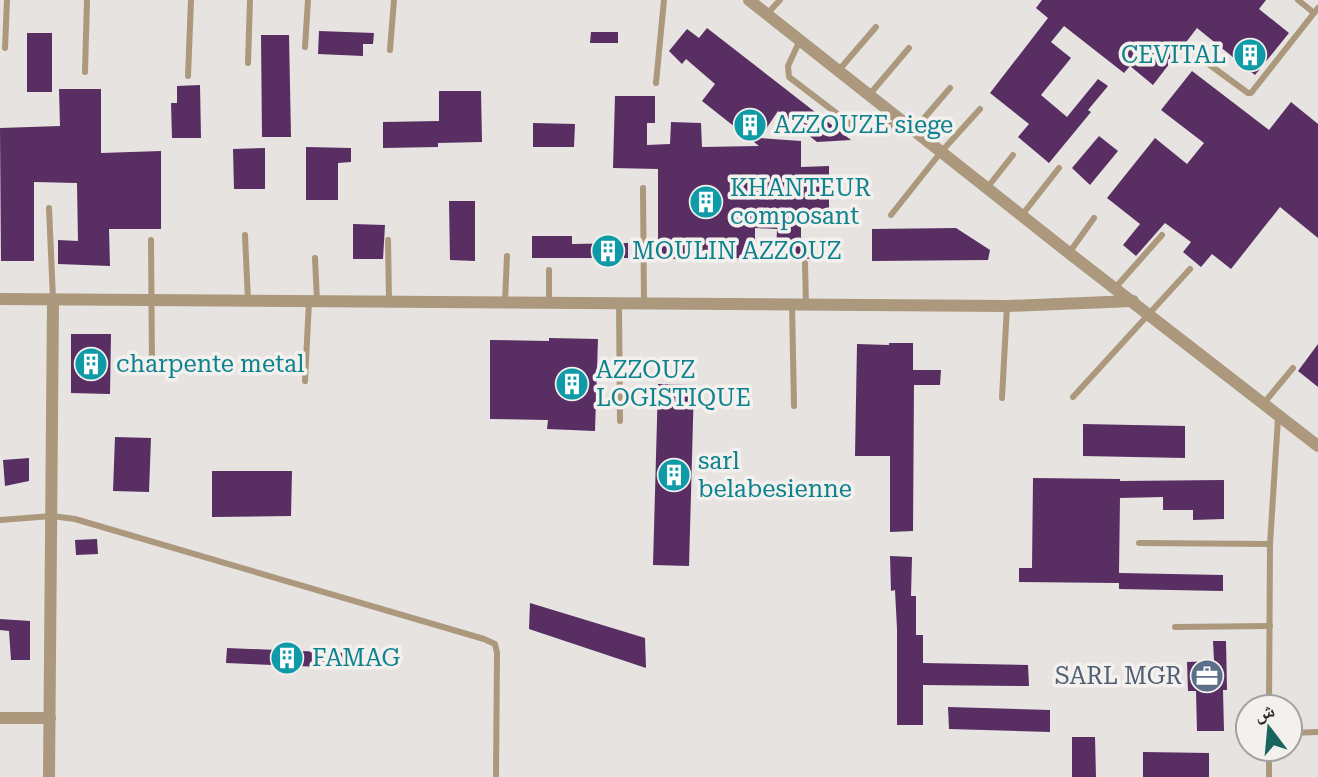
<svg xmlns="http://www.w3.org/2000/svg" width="1318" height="777" font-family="'Roboto Serif','Noto Naskh Arabic',serif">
<rect width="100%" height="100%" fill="#e6e3e0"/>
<!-- building -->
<g fill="#582e63">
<path d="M1042,0H1266L1259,9L1289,33L1255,75L1197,28L1153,85L1130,66L1124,73L1064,26L1051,42L1071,58L1041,95L1067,117L1098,79L1108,86L1088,110L1091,112L1049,163L1018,137L1029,124L990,93L1048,18L1036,8Z"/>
<path d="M707,28L851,140L817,142L778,111L760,138L801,141V167L829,166V213H801V247L812,248V259L776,257L777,229L755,228V258L658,259V169L613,168L615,96H655V123H647V145L670,144L671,122L701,123L702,147L759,146L702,101L715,84L686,59L682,64L669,51L687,29L699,38Z"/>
<path d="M319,31L374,33L373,44H363V56L318,54Z"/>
<path d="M591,32H618V43H590Z"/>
<rect x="27" y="33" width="25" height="59"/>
<path d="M261,35H289L291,137H262Z"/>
<path d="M1192,71L1269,130L1291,102L1318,124V238L1280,207L1231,269L1212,254L1201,267L1183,252L1191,242L1165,223L1136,256L1123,245L1140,224L1107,198L1155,138L1187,164L1204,143L1161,110Z"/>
<path d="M200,85L201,138H172L171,103H177V86Z"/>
<path d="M59,89H101V153L161,151V229H109L110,266L58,264V240L78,241L77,183L34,182V261H1L0,128L60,126Z"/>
<path d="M439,91H481L482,142L438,143V147L383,148V122L439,121Z"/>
<path d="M533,123L575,124L574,147H533Z"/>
<path d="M1099,136L1118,151L1090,185L1072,168Z"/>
<path d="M306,147L351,148V162L338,163V200H306Z"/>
<path d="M265,148V189H234L233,149Z"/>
<path d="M449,201H475V261L450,260Z"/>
<path d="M353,224L385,225L383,259H353Z"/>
<path d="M956,228L990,250L988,260L872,261V229Z"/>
<path d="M532,236H572V244L628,243V258H532Z"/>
<path d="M71,334H111L110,394L71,393Z"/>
<path d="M549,338L598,339L595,431L547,429L548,420L490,419V340L549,341Z"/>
<path d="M889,343H913V370H941L940,385H914L913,531L890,532V456H855L857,344L889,345Z"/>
<path d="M1318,344V387L1298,371Z"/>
<path d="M658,384L694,385L689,566L653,565Z"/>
<path d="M1083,424L1185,426V458L1083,456Z"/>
<path d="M115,437L151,438L149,492L113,491Z"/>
<path d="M29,458V481L5,486L3,460Z"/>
<path d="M212,471H292L291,516L212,517Z"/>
<path d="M1033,478L1120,479V481L1224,480V519L1193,520V510H1163V497L1120,498L1119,573L1223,575V591L1119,589V583L1019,582V568H1032Z"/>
<path d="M97,539L98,554L76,555L75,540Z"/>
<path d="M890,556L912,557L911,596H916V635H923V663L1028,665L1029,686L923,685V725H897V629L895,590L891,591Z"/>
<path d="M530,603L645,638L646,668L529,629Z"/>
<path d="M0,619L30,621V660H11L9,631L0,630Z"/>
<path d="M1213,641H1226L1227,690H1223L1224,731H1197L1196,691H1188L1187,662L1214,661Z"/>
<path d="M227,648L348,653L347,668L226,663Z"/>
<path d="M948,707L1050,710V732L949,729Z"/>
<path d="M1072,737H1095L1096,777H1072Z"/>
<path d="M1143,752L1209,753V777H1143Z"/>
</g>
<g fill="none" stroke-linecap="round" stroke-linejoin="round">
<!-- lane -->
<g stroke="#ab987d" stroke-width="6">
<path d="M1298,0L1314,13"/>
<path d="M767,14L780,0"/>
<path d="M800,40L788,66L789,77L861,132L875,130L902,122"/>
<path d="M305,47L308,0"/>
<path d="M5,48L7,0"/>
<path d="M390,50L394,0"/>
<path d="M1203,60L1248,93H1251L1318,8"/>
<path d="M248,63L250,0"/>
<path d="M839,70L876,27"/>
<path d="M85,72L87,0"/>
<path d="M188,76L191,0"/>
<path d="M656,83L664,0"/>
<path d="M870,94L909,48"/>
<path d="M914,130L950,88"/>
<path d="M643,188L644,303"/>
<path d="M987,188L1013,155"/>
<path d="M49,208L53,299"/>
<path d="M891,215L941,152L980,109"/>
<path d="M1022,215L1059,168"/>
<path d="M245,235L248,301"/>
<path d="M151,240L152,367"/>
<path d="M388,240L389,301"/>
<path d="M1069,253L1094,218"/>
<path d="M315,258L317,301"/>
<path d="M805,263L806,305"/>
<path d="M549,270V303"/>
<path d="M1115,288L1162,235"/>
<path d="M505,302L507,256"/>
<path d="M619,304L620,421"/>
<path d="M792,304L794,406"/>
<path d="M305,381L309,301"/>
<path d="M1073,397L1190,269"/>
<path d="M1002,398L1007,306"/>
<path d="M1264,403L1293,368"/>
<path d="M0,520L52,516L75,519L484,639L495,644L497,653L496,777"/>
<path d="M1139,543L1270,544"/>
<path d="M1175,627L1270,626"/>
<path d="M1269,707L1270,544L1278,418"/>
<path d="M1290,733L1318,732"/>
<path d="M1245,735H1248"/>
<path d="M1269,777V749"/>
</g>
<!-- street -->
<g stroke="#ab987d" stroke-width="12">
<path d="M749,0L1069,253L1318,446"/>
<path d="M0,299L1007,306L1133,301"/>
<path d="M0,718H50"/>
<path d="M49,777L53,299"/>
</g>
</g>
<!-- icons -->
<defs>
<symbol id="building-disc" viewBox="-11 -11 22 22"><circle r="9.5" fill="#0f9aa8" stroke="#f3f0ed"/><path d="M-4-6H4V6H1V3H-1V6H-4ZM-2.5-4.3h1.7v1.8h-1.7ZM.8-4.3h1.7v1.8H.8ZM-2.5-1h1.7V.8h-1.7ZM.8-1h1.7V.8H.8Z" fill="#fff"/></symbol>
<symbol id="office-disc" viewBox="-11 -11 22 22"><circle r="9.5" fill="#5c6f8a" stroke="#f3f0ed"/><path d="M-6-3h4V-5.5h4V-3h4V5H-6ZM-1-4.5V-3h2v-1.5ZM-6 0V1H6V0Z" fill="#fff"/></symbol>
</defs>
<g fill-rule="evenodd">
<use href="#building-disc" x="1231" y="36" width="38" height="38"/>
<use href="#building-disc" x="731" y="106" width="38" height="38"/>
<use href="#building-disc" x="687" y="183" width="38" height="38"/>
<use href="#building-disc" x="589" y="232" width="38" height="38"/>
<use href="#building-disc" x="72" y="345" width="38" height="38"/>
<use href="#building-disc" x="553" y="365" width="38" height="38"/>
<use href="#building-disc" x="655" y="456" width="38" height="38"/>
<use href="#building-disc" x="268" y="639" width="38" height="38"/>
<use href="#office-disc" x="1188" y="657" width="38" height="38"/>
</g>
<g text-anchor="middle" stroke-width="7" stroke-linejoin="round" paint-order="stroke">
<!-- culture labels -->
<g font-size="24" fill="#0d838f" stroke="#f3f0ed" text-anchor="start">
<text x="1226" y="63" text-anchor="end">CEVITAL</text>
<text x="774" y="133">AZZOUZE siege</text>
<text x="730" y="196">KHANTEUR<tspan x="730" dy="28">composant</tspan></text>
<text x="632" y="259">MOULIN AZZOUZ</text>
<text x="116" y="372">charpente metal</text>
<text x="596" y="378">AZZOUZ<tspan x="596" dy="28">LOGISTIQUE</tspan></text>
<text x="698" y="469">sarl<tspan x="698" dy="28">belabesienne</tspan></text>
<text x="312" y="666">FAMAG</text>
</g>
<!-- service labels -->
<g font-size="24" fill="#4e5e75" stroke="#f3f0ed" text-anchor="end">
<text x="1182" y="684">SARL MGR</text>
</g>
</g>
<!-- north arrow -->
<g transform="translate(1269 728) rotate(344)"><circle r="33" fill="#f3f0ed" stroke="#a4a2a0" stroke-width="2"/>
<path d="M0-5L12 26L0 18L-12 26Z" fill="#18655e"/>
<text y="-10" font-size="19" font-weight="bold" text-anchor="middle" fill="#2e2d2c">ش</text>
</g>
</svg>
